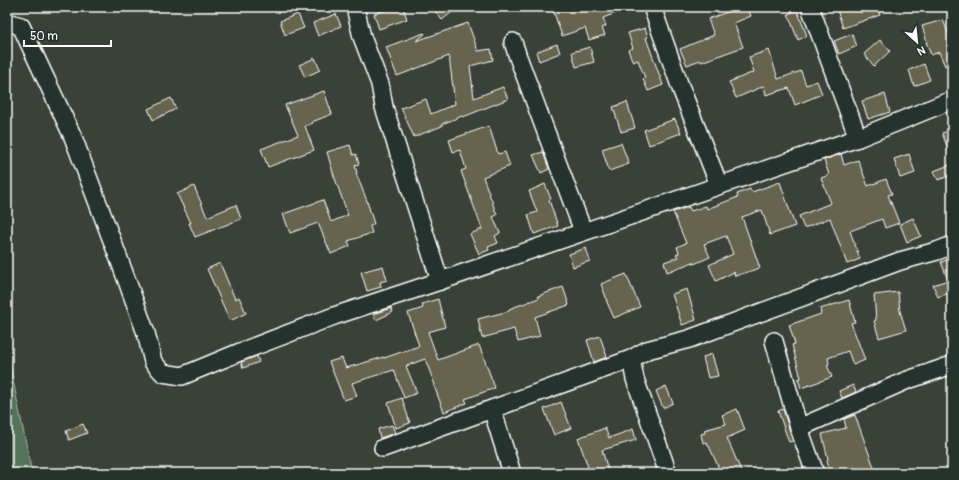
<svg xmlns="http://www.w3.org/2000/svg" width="959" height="480" font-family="Pangolin,sans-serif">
<rect width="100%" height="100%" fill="#394138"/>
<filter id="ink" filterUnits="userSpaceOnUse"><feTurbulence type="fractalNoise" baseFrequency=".025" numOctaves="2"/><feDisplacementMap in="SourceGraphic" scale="8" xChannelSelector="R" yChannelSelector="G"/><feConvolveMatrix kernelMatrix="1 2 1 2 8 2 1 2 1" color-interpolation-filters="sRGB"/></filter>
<g filter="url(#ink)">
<!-- green -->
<path fill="#55725a" stroke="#aab8ac" d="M7,351L32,473H7Z"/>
<!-- building -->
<g fill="#666350" stroke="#fff">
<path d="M393,7H403L407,19L379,29L374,14Z"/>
<path d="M432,7H447L452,12L442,20Z"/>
<path d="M552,7H629V8L603,18L606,26L602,28L605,35L589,40L585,28L562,36Z"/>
<path d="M729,7H747L751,16L734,23L743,47L701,62L700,60L687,65L680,49L714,35L708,19L730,11Z"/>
<path d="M846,7H877L880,15L843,28L837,10Z"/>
<path d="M797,10L807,36L798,40L788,14Z"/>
<path d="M298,14L304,28L285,35L280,21Z"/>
<path d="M336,14L341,26L318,36L313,23Z"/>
<path d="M943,20L952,43V63L945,66L939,52L931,55L926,42H927L922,26Z"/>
<path d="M468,23L478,51L491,49L493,60L470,66L474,98L503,87L508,99L463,117L462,116L442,124V126L414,137L401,108L426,99L431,114L455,104L449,56L397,76L386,47L424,33L425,34L416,41Z"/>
<path d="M645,28L648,37L646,38L663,85L648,91L643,79L645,78L638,60L633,62L628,50L633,48L628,33Z"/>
<path d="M852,34L857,46L839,54L834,41Z"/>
<path d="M880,40L890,51L874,66L864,54Z"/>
<path d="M557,44L560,53L539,61L536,52Z"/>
<path d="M590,47L594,62L576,67L572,52Z"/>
<path d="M769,50L778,79L801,71L806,85L817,81L822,94L795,105L789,88L766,95L764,86L736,98L729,82L754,72L749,57Z"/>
<path d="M315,58L320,70L305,77L299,65Z"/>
<path d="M924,64L930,80L914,86L909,70Z"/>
<path d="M324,91L332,114L312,122L313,123L305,126L314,150L268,167L261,149L298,135L285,105Z"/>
<path d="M885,94L890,112L868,119L862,101Z"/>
<path d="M171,98L176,109L153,120L148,109Z"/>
<path d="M627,102L635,128L621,132L613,107Z"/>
<path d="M675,119L681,133L649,145L644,130Z"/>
<path d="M489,126L498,154L505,152L510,166L483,177L497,215L493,217L500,233L495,236L498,243L488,247L489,250L479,254L470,234L482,229L461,171L466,169L460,150L453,152L449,140Z"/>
<path d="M952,130V157H951L942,133Z"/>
<path d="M621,143L629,164L609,171L602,149Z"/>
<path d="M350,145L353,155L356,154L359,164L355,165L357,173H356L367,201L374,224L370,226L372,233L348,241L350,246L331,254L318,223L290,233L283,214L323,200L331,222L348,215L334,176L327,152Z"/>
<path d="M543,152L549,169L541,173L533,155Z"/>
<path d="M841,154L844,165L858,160L868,186L886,179L892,194L888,195L899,223L885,228L882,219L850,231L860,259L847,264L830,218L804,228L799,216L831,203L821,178L829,175L824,160Z"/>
<path d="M909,154L915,173L900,178L894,159Z"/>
<path d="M952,164V175L938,180L934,171Z"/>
<path d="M780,182L795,226L770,235L762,210L742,217L760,268L735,276L734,272L716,281L709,265L733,254L726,236L704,244L710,257L694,264L693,262L667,272L664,262L678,257L676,254L679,253L677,247L686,243L673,212L689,207L691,211L706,206L707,209L738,197L737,194L750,189L752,192Z"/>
<path d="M545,184L551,199L549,200L558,226L534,234L528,215L537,212L529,191Z"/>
<path d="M194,186L207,217L236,205L241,219L195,237L189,223H191L177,194Z"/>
<path d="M913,218L921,236L907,242L900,224Z"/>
<path d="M586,248L590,261L573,267L569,254Z"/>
<path d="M952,258V292L938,297L933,285L948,280L941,262Z"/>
<path d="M220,263L235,299L239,297L246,313L230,321L207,269Z"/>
<path d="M383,266L387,280L380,282L381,287L367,291L361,272Z"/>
<path d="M626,274L640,307L614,318L606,300H607L601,284Z"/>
<path d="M563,287L569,305L535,317L540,336L518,342L514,329L482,338L478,319L509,311V309L539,298L538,296Z"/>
<path d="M687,289L696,320L682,325L672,294Z"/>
<path d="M898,292L900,311L906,330L879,338L874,321L876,320L874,295Z"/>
<path d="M438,299L445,327L428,332L438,360L479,345L495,388L465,399L467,403L444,412L434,386L435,385L425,359L406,366L417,393L404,398L394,370L352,383L357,396L344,400L329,362L342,358L346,368L384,357V358L419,346L408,313L423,308L422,304Z"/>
<path d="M849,300L855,322L851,323L865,360L853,365L848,351L828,358L829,364L827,365L832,377L801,388L798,379L801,378L792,345L795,344L789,325L821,314L820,309Z"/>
<path d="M391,308L393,312L376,320L373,314Z"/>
<path d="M600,336L607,357L594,362L587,340Z"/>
<path d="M712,354L718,376L708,378L703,357Z"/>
<path d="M257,356L259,362L243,368L241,362Z"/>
<path d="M853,385L856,392L842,398L839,391Z"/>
<path d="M666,386L673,403L663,408L656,391Z"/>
<path d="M402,398L410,423L396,428L388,403Z"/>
<path d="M561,402L571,428L554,435L544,409Z"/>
<path d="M737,409L745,430L727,438L742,473H721L709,446H708L707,442L703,443L701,434L705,433L704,430L726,424L722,415Z"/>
<path d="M783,409L793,441L789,442L778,411Z"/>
<path d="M855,415L876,473H830L827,460L828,459L822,434L846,428L844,419Z"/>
<path d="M83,424L87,433L69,440L66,431Z"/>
<path d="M392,425L395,433L380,438L378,429Z"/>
<path d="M605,428L609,438L633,429L636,440L602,450L609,473H590L578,438Z"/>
</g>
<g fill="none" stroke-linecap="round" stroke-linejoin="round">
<defs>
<g id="minor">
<path d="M355,7L362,37L380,84L384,107L440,281"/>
<path d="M652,7L680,86L719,185"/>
<path d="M810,7L858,138"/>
<path d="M7,22L21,26L73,137L119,259L146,333L153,362L163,373L182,376L240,352L334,316L440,281L858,138L952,100"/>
<path d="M513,42L518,57L583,231"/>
<path d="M774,341L799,428L815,473"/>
<path d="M631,359L635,379L668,473"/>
<path d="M799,428L905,381L952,365"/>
<path d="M383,448L492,409"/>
<path d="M512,473L492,409L612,366L631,359L647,350L689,339L900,261L937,251L952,245"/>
</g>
</defs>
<!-- minor casing -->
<use href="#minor" stroke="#fff" stroke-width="20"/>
<!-- minor -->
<use href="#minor" stroke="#26332d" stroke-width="17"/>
</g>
</g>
<!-- margin -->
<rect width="959" height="480" fill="none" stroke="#26332d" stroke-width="24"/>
<rect x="12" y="12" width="935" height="456" fill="none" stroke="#fff" stroke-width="1.5" filter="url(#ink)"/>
<!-- north arrow -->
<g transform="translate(917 42) rotate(153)" stroke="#26332d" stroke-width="3" paint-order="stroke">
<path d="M0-3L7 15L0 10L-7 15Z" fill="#ffffff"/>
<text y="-6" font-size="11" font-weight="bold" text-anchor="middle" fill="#ffffff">N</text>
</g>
<!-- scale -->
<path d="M24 40v6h87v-6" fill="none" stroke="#ffffff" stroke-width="2"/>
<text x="30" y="40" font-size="12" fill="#ffffff" stroke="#26332d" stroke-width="3" paint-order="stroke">50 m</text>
</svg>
